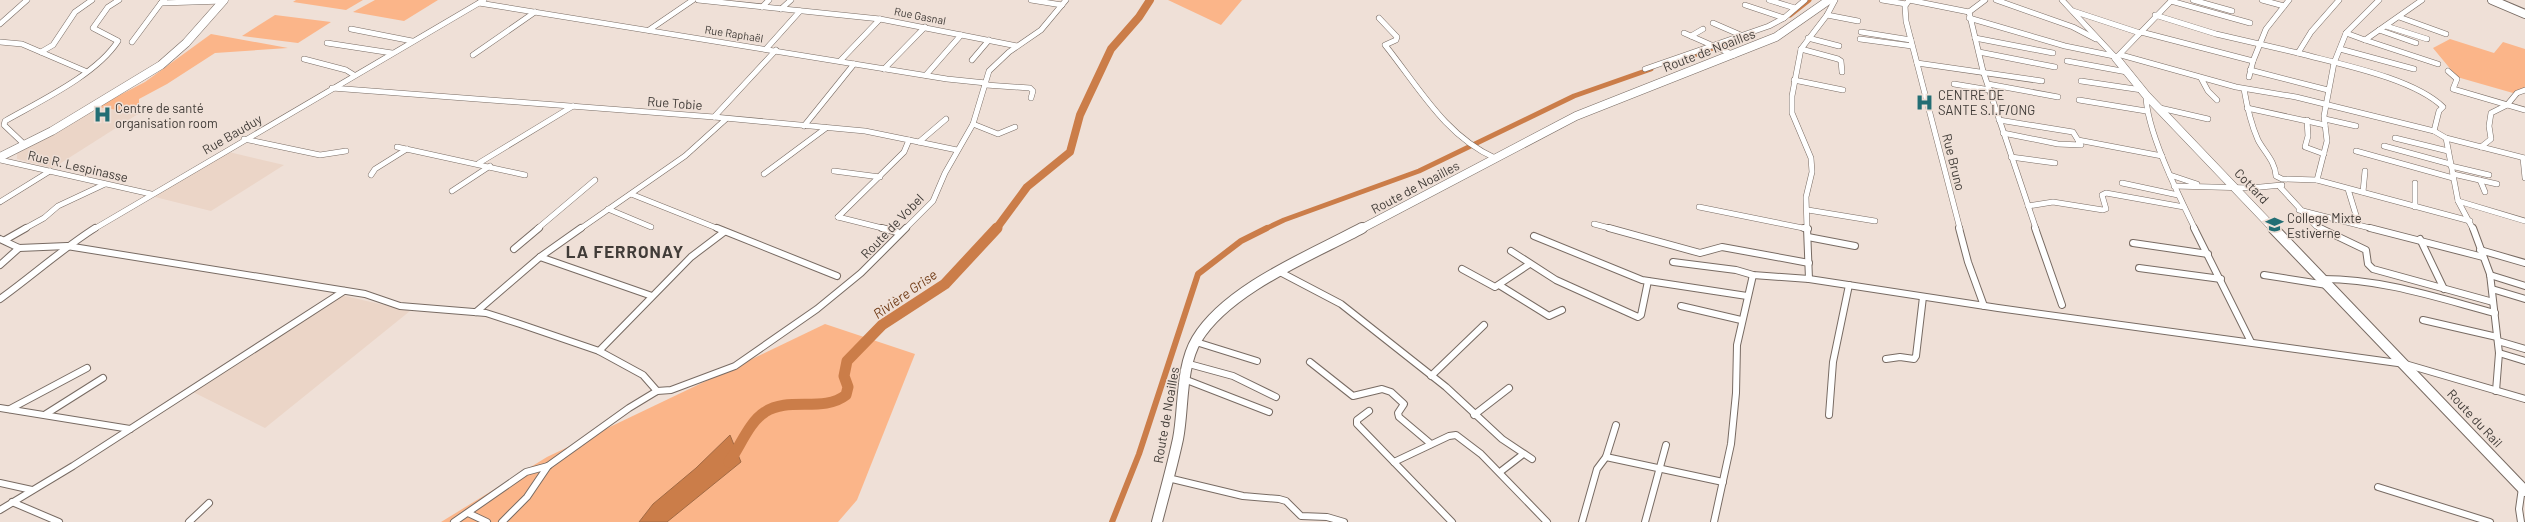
<svg xmlns="http://www.w3.org/2000/svg" width="2525" height="522" font-family="Barlow,sans-serif">
<rect width="100%" height="100%" fill="#efe0d7"/>
<!-- built -->
<g fill="#ebd5c7">
<path d="M97,107L138,114L53,168L17,159V153Z"/>
<path d="M229,152L284,165L211,211L151,196Z"/>
<path d="M341,295L410,311L265,428L193,392Z"/>
</g>
<!-- green -->
<g fill="#fbb589">
<path d="M296,0H363L346,10L293,2Z"/>
<path d="M375,0H438L404,21L353,12Z"/>
<path d="M1168,0H1242L1221,25Z"/>
<path d="M275,15L331,22L298,43L242,36Z"/>
<path d="M211,34L288,48L215,53L167,84L139,99V105L130,112L97,107L145,82Z"/>
<path d="M2450,39L2494,53L2503,42L2525,49V89L2513,93L2457,77L2433,48Z"/>
<path d="M825,324L915,354L857,500L838,522H441L547,457Z"/>
</g>
<!-- water -->
<path fill="#cb7d49" stroke="#a26a44" d="M730,435L741,462L667,522H639L653,504L696,468Z"/>
<g fill="none" stroke-linecap="round" stroke-linejoin="round">
<!-- canal-far1 -->
<g stroke="#cb7d49" stroke-width="5">
<path d="M1790,15L1809,0"/>
<path d="M1721,45L1735,40"/>
<path d="M1683,59L1713,48"/>
<path d="M1265,229L1284,220L1419,171L1574,96L1651,69"/>
</g>
<!-- canal -->
<path stroke="#cb7d49" stroke-width="6" d="M1112,522L1139,454L1198,274L1241,241L1267,228"/>
<!-- river-far1 -->
<path stroke="#cb7d49" stroke-width="8" d="M996,229L1027,187L1070,152L1080,115L1111,49L1139,17L1150,0"/>
<!-- river -->
<path stroke="#cb7d49" stroke-width="11" d="M729,462C740,447 749,422 765,412C789,396 823,413 846,395L848,387L844,376L847,361L882,325L945,284L997,228"/>
<defs>
<g id="street-far1">
<path d="M164,0L161,3L224,1"/>
<path d="M698,0L880,19L1017,46"/>
<path d="M1031,0L1062,5"/>
<path d="M1769,0L1795,8"/>
<path d="M1882,0L1906,4"/>
<path d="M1909,0L1905,6L1906,21L1960,229"/>
<path d="M1909,0L1969,12L1985,0"/>
<path d="M1996,0L2073,27L2096,39"/>
<path d="M2062,0L2116,58L2172,0"/>
<path d="M2193,0L2232,11"/>
<path d="M2262,0L2284,6"/>
<path d="M2339,0L2311,32L2298,53C2339,64 2413,78 2443,107L2439,111L2434,131"/>
<path d="M2379,0L2346,33L2334,63L2324,116L2327,141L2317,180L2470,221"/>
<path d="M2171,1L2250,23"/>
<path d="M479,3L947,79L986,83"/>
<path d="M1745,5L1784,18"/>
<path d="M762,7L769,0"/>
<path d="M781,9L791,0"/>
<path d="M2073,11L2140,33"/>
<path d="M1969,12L1983,71L2036,229"/>
<path d="M1827,15L1858,21"/>
<path d="M2155,15L2216,34L2298,53"/>
<path d="M2399,17L2446,34"/>
<path d="M1379,18L1397,37L1396,40L1385,45C1418,86 1445,136 1495,158"/>
<path d="M1969,18L2065,46L2114,56"/>
<path d="M1713,23L1743,36"/>
<path d="M0,24L27,0"/>
<path d="M2386,26L2427,39"/>
<path d="M351,29L412,41"/>
<path d="M649,30L693,0"/>
<path d="M2379,30L2416,43"/>
<path d="M1861,32L1911,40"/>
<path d="M2141,32L2253,61L2249,77"/>
<path d="M1684,33L1734,55"/>
<path d="M2346,33L2365,40L2422,0"/>
<path d="M1691,36L1703,29"/>
<path d="M1808,38L1839,46"/>
<path d="M1975,38L2053,53"/>
<path d="M1860,39L1912,46"/>
<path d="M2365,40L2438,64"/>
<path d="M0,42L22,44L85,71"/>
<path d="M132,42L161,3"/>
<path d="M327,43L392,53"/>
<path d="M766,49L800,11"/>
<path d="M1801,49L1838,59L1841,61L1842,72"/>
<path d="M2340,49L2414,69"/>
<path d="M41,52L53,45L75,12L92,0"/>
<path d="M1979,52L2055,67"/>
<path d="M473,55L535,12"/>
<path d="M2121,55L2236,87L2296,97L2434,131L2446,138L2525,158"/>
<path d="M304,59L346,70L354,75"/>
<path d="M972,60L989,40"/>
<path d="M840,61L880,19"/>
<path d="M2067,61L2127,72"/>
<path d="M2253,61L2266,29L2289,0"/>
<path d="M1917,63L2042,81"/>
<path d="M884,69L925,27"/>
<path d="M1645,69L1769,26L1784,18L1805,0"/>
<path d="M2250,70L2328,90"/>
<path d="M2448,71L2457,79L2453,89L2525,110"/>
<path d="M926,75L961,35"/>
<path d="M2201,78L2208,91L2217,100"/>
<path d="M1794,80L1843,90"/>
<path d="M2081,81L2142,90"/>
<path d="M1954,84L1990,90"/>
<path d="M1988,84L2058,97"/>
<path d="M986,85L1030,88L1033,91L1031,98"/>
<path d="M332,88L714,117L865,131L909,140L904,152L838,217"/>
<path d="M2244,89C2247,107 2251,124 2258,140C2265,153 2275,161 2276,176L2282,179L2317,180"/>
<path d="M2146,95C2146,130 2179,196 2195,229"/>
<path d="M2079,100L2146,111"/>
<path d="M2160,108L2208,119"/>
<path d="M2247,108L2325,125"/>
<path d="M714,117L776,50"/>
<path d="M2325,119L2356,126"/>
<path d="M1999,120L2073,132L2081,145L2058,144L2003,133"/>
<path d="M2307,120L2308,136L2305,147L2324,154"/>
<path d="M973,124L998,134L1015,127"/>
<path d="M804,126L854,64"/>
<path d="M2395,138L2448,151"/>
<path d="M2446,138L2458,201L2473,229"/>
<path d="M244,139L320,155L346,151"/>
<path d="M909,140L957,150"/>
<path d="M2078,140L2162,156"/>
<path d="M919,142L946,119"/>
<path d="M25,145L4,125L5,121C40,101 96,75 118,41L93,28L108,7L119,0"/>
<path d="M2384,146L2450,164"/>
<path d="M397,147L525,175"/>
<path d="M2481,147L2491,139L2489,126L2491,113L2507,105L2517,93L2525,90"/>
<path d="M2356,151L2453,178"/>
<path d="M2011,157L2055,163"/>
<path d="M2523,158L2525,178"/>
<path d="M0,160L151,194"/>
<path d="M479,163L573,106"/>
<path d="M2451,166L2489,175"/>
<path d="M834,171L880,177"/>
<path d="M764,174L826,128"/>
<path d="M2453,174L2497,184"/>
<path d="M371,175L375,169L407,149"/>
<path d="M2170,175L2197,184"/>
<path d="M2480,180L2485,192"/>
<path d="M2122,183L2178,195"/>
<path d="M2415,183V207"/>
<path d="M2174,186L2250,188L2282,185"/>
<path d="M2280,187L2316,226L2322,229"/>
<path d="M2348,189L2359,225"/>
<path d="M452,191L490,166"/>
<path d="M2363,192L2365,171"/>
<path d="M631,194L719,229"/>
<path d="M2458,201L2525,221"/>
<path d="M0,202L50,171"/>
<path d="M2028,206L2053,202L2103,210L2106,209L2102,195L2106,193L2184,207"/>
<path d="M1699,207L1808,229"/>
<path d="M608,209L651,227"/>
<path d="M1808,210L1875,221"/>
<path d="M2299,210L2374,229"/>
<path d="M838,217L886,229"/>
<path d="M1594,224L1613,229"/>
<path d="M24,229L44,218L58,206L105,184"/>
<path d="M94,229L484,0"/>
<path d="M537,229L595,180"/>
<path d="M580,229L685,156L726,119"/>
<path d="M905,229L933,201L945,173L973,124L989,71L1009,52L1041,30L1066,0"/>
<path d="M1807,229L1806,197L1812,172L1811,158L1792,113V96L1801,49L1827,15L1835,0"/>
</g>
<g id="street">
<path d="M717,228L837,276"/>
<path d="M882,228L897,232"/>
<path d="M1609,228L1700,253L1722,247L1809,263"/>
<path d="M1804,228L1808,229"/>
<path d="M1807,228L1809,279"/>
<path d="M1959,228L1968,262L1984,306"/>
<path d="M2035,228L2062,305"/>
<path d="M2194,228L2251,342"/>
<path d="M2320,228L2366,250L2368,264L2373,269L2493,302"/>
<path d="M2370,228L2483,257"/>
<path d="M2473,228L2490,274L2499,353L2496,391"/>
<path d="M1534,236L1642,280L1747,296"/>
<path d="M1808,237L1855,246"/>
<path d="M0,239L19,248L67,246L365,294L400,306L486,313L520,324L599,351L643,375L657,391"/>
<path d="M2420,239L2444,289"/>
<path d="M5,240L26,228"/>
<path d="M2133,243L2208,254"/>
<path d="M514,249L539,228"/>
<path d="M2480,250L2525,263"/>
<path d="M1511,251L1556,280L1638,317L1641,315L1648,281"/>
<path d="M540,257L652,296"/>
<path d="M1673,262L1736,270L1753,275L1809,279L1998,308L2405,364L2525,399"/>
<path d="M0,265L19,248"/>
<path d="M2139,268L2221,279"/>
<path d="M1462,269L1495,287L1528,265"/>
<path d="M1280,272L1341,304L1446,387L1502,439L1532,459"/>
<path d="M2264,275L2327,285"/>
<path d="M2490,275L2525,286"/>
<path d="M2323,279C2383,279 2438,298 2495,313"/>
<path d="M1499,285L1549,316L1562,310"/>
<path d="M2492,289L2525,299"/>
<path d="M0,299C32,276 62,249 95,228"/>
<path d="M1681,306L1741,320"/>
<path d="M476,312L540,257L581,228"/>
<path d="M2423,320L2497,337"/>
<path d="M2498,341L2525,349"/>
<path d="M1196,342L1257,361"/>
<path d="M599,351L691,257L724,232"/>
<path d="M2499,353L2525,361"/>
<path d="M1886,359L1900,357L1914,359L1916,356L1923,297"/>
<path d="M1310,362L1353,396L1382,389L1391,392L1404,404L1398,413L1399,417L1431,444"/>
<path d="M1189,364L1233,376L1276,397"/>
<path d="M1431,376L1484,325"/>
<path d="M1184,379L1269,412"/>
<path d="M0,408L130,429"/>
<path d="M10,409L87,368"/>
<path d="M1369,411L1357,420V424L1452,522"/>
<path d="M46,414L103,378"/>
<path d="M1474,415L1509,388"/>
<path d="M1829,415L1833,362L1849,285"/>
<path d="M1606,457L1723,482"/>
<path d="M1394,462L1449,436L1456,435L1481,454L1547,522"/>
<path d="M1500,472L1522,455"/>
<path d="M1168,478L1243,496L1279,499L1286,501L1301,516L1327,517L1344,522"/>
<path d="M0,483L32,490"/>
<path d="M2378,487L2490,522"/>
<path d="M12,502L59,522"/>
<path d="M0,510L73,466L344,291"/>
<path d="M468,513L487,522"/>
<path d="M189,522L209,503"/>
<path d="M454,522L526,472L548,466"/>
<path d="M502,522L527,497L548,466L629,408L657,391L671,390L735,366L817,309L861,273L906,228"/>
<path d="M1582,522L1597,469L1606,457L1616,425"/>
<path d="M1645,522L1666,445"/>
<path d="M1714,522L1731,444L1736,393L1737,345L1753,275"/>
<path d="M2521,522L2519,509L2522,488"/>
</g>
<g id="secondary-far1">
<path d="M2116,58L2146,95L2274,229"/>
<path d="M0,157L52,131L161,65L186,43L224,0"/>
<path d="M1361,229L1576,116L1776,37L1829,0"/>
</g>
<g id="secondary">
<path d="M2273,228L2525,491"/>
<path d="M1157,522C1164,495 1172,467 1178,439C1184,409 1180,367 1197,339C1228,288 1312,255 1362,228"/>
</g>
<path id="primary" d="M2492,0L2525,14"/>
</defs>
<!-- street-far1 casing -->
<use href="#street-far1" stroke="#786b63" stroke-width="6"/>
<!-- street casing -->
<use href="#street" stroke="#786b63" stroke-width="8"/>
<!-- secondary-far1 casing -->
<use href="#secondary-far1" stroke="#786b63" stroke-width="9"/>
<!-- secondary casing -->
<use href="#secondary" stroke="#786b63" stroke-width="12"/>
<!-- primary casing -->
<use href="#primary" stroke="#786b63" stroke-width="10"/>
<!-- street-far1 -->
<use href="#street-far1" stroke="#fff" stroke-width="5"/>
<!-- street -->
<use href="#street" stroke="#fff" stroke-width="6"/>
<!-- secondary-far1 -->
<use href="#secondary-far1" stroke="#fff" stroke-width="8"/>
<!-- secondary -->
<use href="#secondary" stroke="#fff" stroke-width="10"/>
<!-- primary -->
<use href="#primary" stroke="#fff" stroke-width="8"/>
</g>
<!-- icons -->
<defs>
<symbol id="hospital-bare" viewBox="-9 -9 18 18"><path d="M-5-5h3v3.5h4V-5h3V5h-3V1.5h-4V5h-3Z" fill="#236e74" stroke="#efe0d7" stroke-width="2.5" paint-order="stroke"/></symbol>
<symbol id="school-bare" viewBox="-9 -9 18 18"><path d="M0-5L7-2L0 1L-7-2ZM-4 1L0 2.5L4 1V4Q0 6-4 4Z" fill="#236e74" stroke="#efe0d7" stroke-width="2.5" paint-order="stroke"/></symbol>
</defs>
<g fill-rule="evenodd">
<use href="#hospital-bare" x="1912" y="90" width="25" height="25"/>
<use href="#hospital-bare" x="90" y="102" width="25" height="25"/>
<use href="#school-bare" x="2262" y="212" width="25" height="25"/>
</g>
<g text-anchor="middle" stroke-width="3" stroke-linejoin="round" paint-order="stroke">
<!-- far-street labels -->
<g font-size="11" fill="#413c38" stroke="#efe0d7">
<text transform="translate(920 16) rotate(11)" y="4">Rue Gasnal</text>
<text transform="translate(734 34) rotate(9)" y="4">Rue Raphaël</text>
</g>
<!-- street labels -->
<g font-size="13" fill="#413c38" stroke="#efe0d7">
<text transform="translate(1709 50) rotate(-21)" y="5">Route de Noailles</text>
<text transform="translate(675 103) rotate(4)" y="5">Rue Tobie</text>
<text transform="translate(232 134) rotate(-30)" y="5">Rue Bauduy</text>
<text transform="translate(1954 162) rotate(76)" y="5">Rue Bruno</text>
<text transform="translate(78 166) rotate(13)" y="5">Rue R. Lespinasse</text>
<text transform="translate(2252 186) rotate(46)" y="5">Cottard</text>
<text transform="translate(1415 187) rotate(-28)" y="5">Route de Noailles</text>
<text transform="translate(892 226) rotate(-46)" y="5">Route de Vobel</text>
<text transform="translate(1166 415) rotate(-80)" y="5">Route de Noailles</text>
<text transform="translate(2475 418) rotate(47)" y="5">Route du Rail</text>
</g>
<!-- poi labels -->
<g font-size="13" fill="#413c38" stroke="#efe0d7" text-anchor="start">
<text x="1938" y="100">CENTRE DE<tspan x="1938" dy="15">SANTE S.I.F/ONG</tspan></text>
<text x="115" y="113">Centre de santé<tspan x="115" dy="15">organisation room</tspan></text>
<text x="2287" y="223">College Mixte<tspan x="2287" dy="15">Estiverne</tspan></text>
</g>
<!-- water labels -->
<g font-size="14" font-style="italic" fill="#723d18" stroke="#efe0d7">
<text transform="translate(905 294) rotate(-35)" y="5">Rivière Grise</text>
</g>
<!-- district labels -->
<g font-size="17" font-weight="bold" letter-spacing="1" fill="#413c38" stroke="#efe0d7">
<text x="625" y="258">LA FERRONAY</text>
</g>
</g>
</svg>
